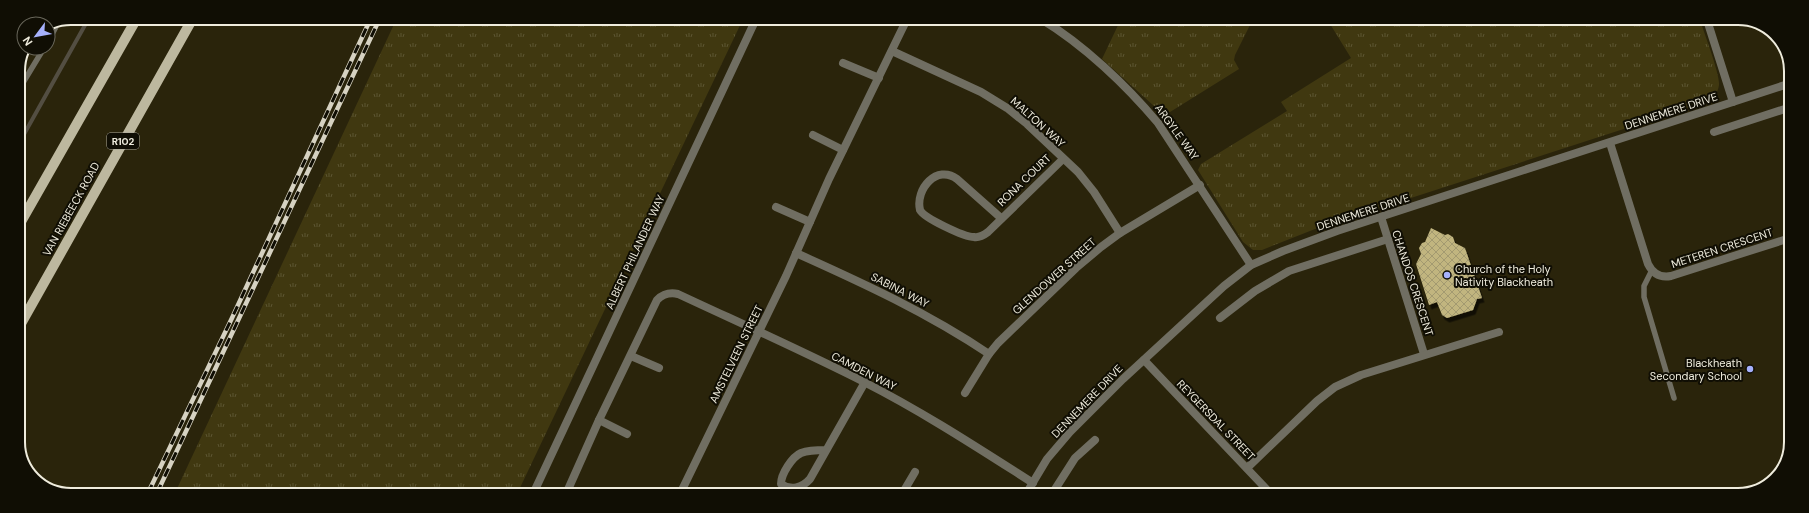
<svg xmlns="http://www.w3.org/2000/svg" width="1809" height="513" font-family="'DM Sans',sans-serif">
<defs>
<pattern id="grass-tufts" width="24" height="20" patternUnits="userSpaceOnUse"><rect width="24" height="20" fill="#403810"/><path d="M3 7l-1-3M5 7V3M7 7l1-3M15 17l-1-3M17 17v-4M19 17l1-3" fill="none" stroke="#5c5532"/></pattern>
<pattern id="building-cross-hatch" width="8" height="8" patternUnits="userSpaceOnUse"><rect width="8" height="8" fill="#c1b57f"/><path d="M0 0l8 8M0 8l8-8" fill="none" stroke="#a39a70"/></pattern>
<filter id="shadow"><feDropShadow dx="2.5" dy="4.5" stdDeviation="0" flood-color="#0009"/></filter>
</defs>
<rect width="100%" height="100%" fill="#2a240b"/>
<!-- grass -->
<g fill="url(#grass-tufts)">
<path d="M397,18L743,19L517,494L175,493Z"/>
<path d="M1121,19H1253L1235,55L1234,60L1239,69L1162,117L1154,106L1102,59Z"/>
<path d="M1327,19L1700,20C1704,33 1720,74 1719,85C1718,93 1713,98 1707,102L1315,229L1262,250H1253L1243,242L1198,170L1201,164L1287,111L1281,102L1351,58Z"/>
</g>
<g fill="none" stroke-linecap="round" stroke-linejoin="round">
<!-- stream -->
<path stroke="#534e42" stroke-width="4" d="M18,145L89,18"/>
</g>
<!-- building -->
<path fill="url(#building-cross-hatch)" filter="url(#shadow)" d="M1431,228L1445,235L1448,234L1453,237L1455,243L1465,248L1482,298L1477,299L1473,310L1447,318L1442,315L1437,302L1429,305L1416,264L1421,254L1419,248L1422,243L1425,242Z"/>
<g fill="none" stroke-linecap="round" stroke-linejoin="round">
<!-- service -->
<g stroke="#706e62" stroke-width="5.5">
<path d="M48,42L58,23"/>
<path d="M18,91L44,48"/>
<path d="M1652,270L1644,286V297L1674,398"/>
</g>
<!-- minor -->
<g stroke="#706e62" stroke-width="8">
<path d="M1041,19C1084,45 1126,85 1158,123L1251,265"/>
<path d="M1707,20L1733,102"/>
<path d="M892,51L981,92L1007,108L1027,124L1078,172L1094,192L1120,233"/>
<path d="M843,63L879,78"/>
<path d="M1714,132L1791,107"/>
<path d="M813,135L843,150"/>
<path d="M1610,143L1648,264C1653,274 1661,278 1671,276L1790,238"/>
<path d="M776,207L810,222"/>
<path d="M1381,217L1424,354"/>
<path d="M1001,218L957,179C937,164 915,189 920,210C924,218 964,237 974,237C979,238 984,235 988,232L1063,159"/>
<path d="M796,253C863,283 928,313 989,354"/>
<path d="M1220,318L1255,291L1289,271L1388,239"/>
<path d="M631,356L659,368"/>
<path d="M1144,360L1272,495"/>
<path d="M965,393L989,354L998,343L1076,268L1101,247L1120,233L1200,185"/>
<path d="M599,420L627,434"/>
<path d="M826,450C818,450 809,450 801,453C792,457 781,474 781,484C791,491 802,488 810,479L865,382"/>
<path d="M1247,468L1317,401L1335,387L1361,375L1499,332"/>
<path d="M566,494L599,420L657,300C663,294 669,292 678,294C740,323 803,351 864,382C923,412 978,448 1033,483"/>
<path d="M680,494L786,276L829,179L907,19"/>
<path d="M902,494L915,472"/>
<path d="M1026,494L1047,459L1070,432L1123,379L1224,286L1251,265L1283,251L1337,231L1791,83"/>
<path d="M1052,494L1075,458L1095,440"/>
</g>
<!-- tertiary -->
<path stroke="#706e62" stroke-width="8" d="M533,494L756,19"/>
<!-- primary -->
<g stroke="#bdb89f" stroke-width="10">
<path d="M18,227L137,18"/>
<path d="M18,329L193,18"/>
</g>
<defs>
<g id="rail">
<path d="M148,493L232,318L371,18"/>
<path d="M157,493L380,18"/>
</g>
</defs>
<!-- rail casing -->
<use href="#rail" stroke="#d6d2c2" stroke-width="4.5"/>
<!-- rail -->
<use href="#rail" stroke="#100e04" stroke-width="3" stroke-dasharray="9" stroke-linecap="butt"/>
</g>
<!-- markers -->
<g fill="#a6b1fc" stroke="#100e04" stroke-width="1.5">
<circle cx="1447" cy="275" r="4"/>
<circle cx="1750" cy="369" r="4"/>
</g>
<g text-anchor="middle" stroke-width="4" stroke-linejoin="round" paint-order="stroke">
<!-- shield labels -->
<rect fill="#100e04" stroke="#aca99c" stroke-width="1" x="107" y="133" width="32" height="16" rx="3"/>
<g font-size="10" font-weight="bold" fill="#efecdd">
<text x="123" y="145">R102</text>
</g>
<!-- street labels -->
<g font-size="11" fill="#efecdd" stroke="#100e04">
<text transform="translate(1671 111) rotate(-18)" y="4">DENNEMERE DRIVE</text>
<text transform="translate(1038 122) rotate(42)" y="4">MALTON WAY</text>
<text transform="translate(1177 132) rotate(54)" y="4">ARGYLE WAY</text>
<text transform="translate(1024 180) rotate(-44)" y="4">RONA COURT</text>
<text transform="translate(71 209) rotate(-61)" y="4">VAN RIEBEECK ROAD</text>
<text transform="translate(1363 212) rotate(-18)" y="4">DENNEMERE DRIVE</text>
<text transform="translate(1722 248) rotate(-18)" y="4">METEREN CRESCENT</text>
<text transform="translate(635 252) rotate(-65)" y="4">ALBERT PHILANDER WAY</text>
<text transform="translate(1054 276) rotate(-42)" y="4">GLENDOWER STREET</text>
<text transform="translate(1413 283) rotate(72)" y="4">CHANDOS CRESCENT</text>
<text transform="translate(900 290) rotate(27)" y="4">SABINA WAY</text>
<text transform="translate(736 354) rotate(-64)" y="4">AMSTELVEEN STREET</text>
<text transform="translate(864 371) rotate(27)" y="4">CAMDEN WAY</text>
<text transform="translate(1087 401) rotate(-46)" y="4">DENNEMERE DRIVE</text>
<text transform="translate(1216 420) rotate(46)" y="4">REYGERSDAL STREET</text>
</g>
<!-- poi labels -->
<g font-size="11" fill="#efecdd" stroke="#100e04" text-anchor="start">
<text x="1455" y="273">Church of the Holy<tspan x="1455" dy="13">Nativity Blackheath</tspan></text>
<text x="1742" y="367" text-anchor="end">Blackheath<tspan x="1742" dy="13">Secondary School</tspan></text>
</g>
</g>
<!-- crop -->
<path d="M0 0H1809V513H0ZM71 25H1738A46 46 0 0 1 1784 71V442A46 46 0 0 1 1738 488H71A46 46 0 0 1 25 442V71A46 46 0 0 1 71 25Z" fill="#100e04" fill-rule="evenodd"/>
<path fill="none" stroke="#efecdd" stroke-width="2" d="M71 25H1738A46 46 0 0 1 1784 71V442A46 46 0 0 1 1738 488H71A46 46 0 0 1 25 442V71A46 46 0 0 1 71 25Z"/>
<!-- north arrow -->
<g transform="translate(36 36) rotate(238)"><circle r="19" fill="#100e04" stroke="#69675b"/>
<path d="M0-3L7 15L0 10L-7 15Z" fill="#a6b1fc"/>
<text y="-6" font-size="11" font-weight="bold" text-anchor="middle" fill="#efecdd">N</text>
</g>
</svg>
